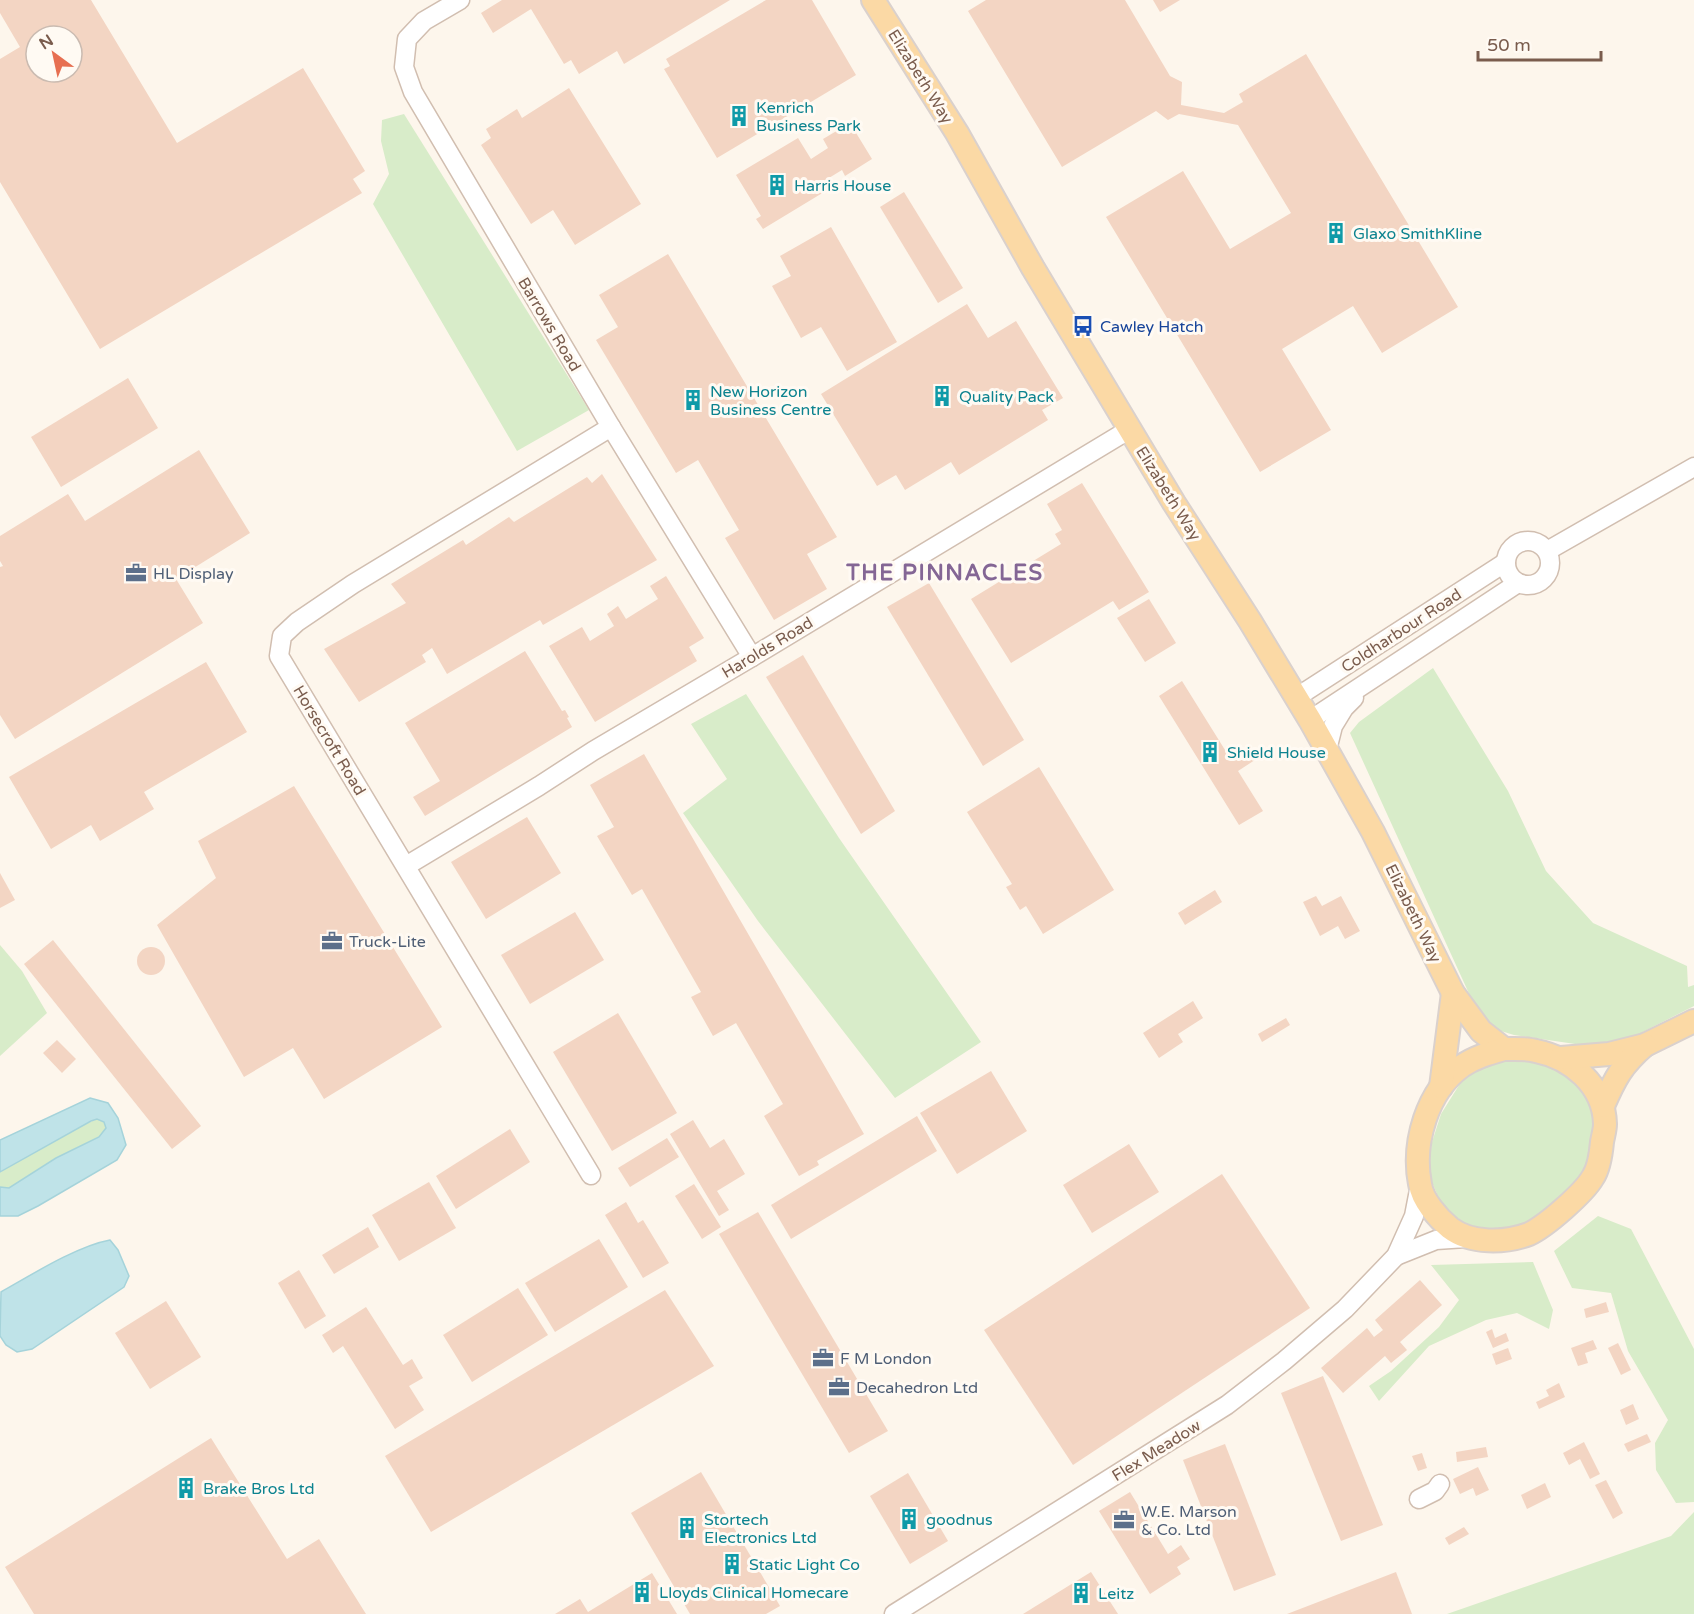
<svg xmlns="http://www.w3.org/2000/svg" width="1694" height="1614" font-family="'Varela Round',sans-serif">
<rect width="100%" height="100%" fill="#fdf6ec"/>
<!-- green -->
<g fill="#d8ecc9">
<path d="M404,114L589,410L517,451L373,204L389,174L381,141L382,120Z"/>
<path d="M1433,668L1508,791L1546,871L1593,923L1687,966L1688,987L1694,985V1006L1617,1045H1582L1514,1035L1491,1028L1477,1011L1350,733L1359,722Z"/>
<path d="M746,694L839,838L981,1042L895,1098L758,921L683,813L727,779L691,724Z"/>
<path d="M0,945L22,971L47,1013L0,1056Z"/>
<path d="M1508,1059L1533,1062L1563,1071L1578,1082L1595,1114L1592,1159L1579,1180L1560,1202L1525,1227L1485,1231L1468,1225L1451,1214L1439,1199L1431,1180L1429,1162L1432,1142L1441,1114L1461,1082L1470,1074L1487,1064Z"/>
<path d="M97,1119L105,1122L106,1129L99,1137L56,1158L9,1188L0,1187V1172L81,1126Z"/>
<path d="M1598,1216L1631,1229L1694,1349V1502L1676,1503L1656,1470L1655,1443L1668,1420L1628,1351L1611,1293L1572,1288L1554,1251Z"/>
<path d="M1533,1262L1553,1310L1549,1329L1517,1313L1486,1320L1429,1346L1379,1401L1369,1386L1391,1371L1439,1327L1459,1300L1431,1265Z"/>
<path d="M1694,1512V1614H1447L1671,1536Z"/>
</g>
<!-- water -->
<g fill="#bfe3e8" stroke="#a5d3da" stroke-width="1.5">
<path d="M90,1098L108,1103L118,1118L126,1145L117,1160L38,1206L18,1216H0V1187L9,1188L56,1158L99,1137L106,1128L104,1122L97,1119L91,1121L0,1172V1140Z"/>
<path d="M110,1240L118,1250L129,1276L124,1287L32,1349L17,1352L6,1345L0,1336L1,1292C31,1275 77,1246 110,1240Z"/>
</g>
<!-- building -->
<g fill="#f3d5c3" fill-rule="evenodd">
<path d="M0,0H91L177,143L303,68L365,171L353,179L362,193L100,349L0,182V59L20,47L0,13ZM36,36H72V72H36Z"/>
<path d="M502,0H730L624,64L617,51L579,74L571,60L564,64L531,9L493,33L481,13Z"/>
<path d="M766,0H812L856,75L717,158L664,69L670,66L666,59Z"/>
<path d="M986,0H1125L1170,76L1182,82L1181,105L1224,113L1243,102L1239,94L1306,54L1458,307L1382,353L1353,306L1282,349L1331,430L1260,472L1106,217L1183,171L1230,249L1291,213L1238,125L1179,114L1168,120L1156,111L1062,167L968,11Z"/>
<path d="M1153,0H1180L1160,12Z"/>
<path d="M569,88L641,204L575,245L553,210L531,224L481,145L491,138L486,129L517,109L522,118Z"/>
<path d="M850,123L872,159L845,176L842,170L824,181L829,189L763,229L756,219L761,216L736,175L798,138L811,159L828,148L823,139Z"/>
<path d="M904,192L963,288L938,303L880,207Z"/>
<path d="M831,227L897,342L847,371L821,327L801,338L772,286L791,276L780,256Z"/>
<path d="M668,254L837,537L807,554L827,589L774,620L725,538L739,530L698,460L676,473L596,340L618,327L599,295Z"/>
<path d="M967,304L988,338L1016,321L1063,398L1042,410L1048,420L959,475L951,462L905,490L896,475L877,486L821,394Z"/>
<path d="M128,378L158,428L61,487L31,437Z"/>
<path d="M199,450L250,533L176,579L203,623L15,739L0,715V567L3,566L0,561V536L68,494L85,521Z"/>
<path d="M602,474L657,560L543,625L540,620L447,674L432,648L422,655L426,662L359,702L324,649L406,603L391,584L463,540L466,545L509,517L514,522L587,477L592,483Z"/>
<path d="M1082,483L1149,592L1119,610L1113,601L1011,663L971,599L1061,544L1055,534L1062,530L1047,504Z"/>
<path d="M666,576L704,638L689,647L697,661L595,722L549,646L582,627L590,641L614,626L607,614L618,606L626,619L658,599L650,586Z"/>
<path d="M929,583L1024,740L983,766L887,607Z"/>
<path d="M1149,599L1176,643L1145,662L1117,618Z"/>
<path d="M525,651L562,711L565,710L569,717L567,718L572,727L425,816L413,797L440,781L405,723Z"/>
<path d="M803,655L895,811L861,834L766,677Z"/>
<path d="M206,662L247,732L144,792L154,809L100,841L91,825L51,849L9,777Z"/>
<path d="M1182,681L1230,758L1251,746L1258,758L1238,771L1263,811L1239,825L1159,696Z"/>
<path d="M644,754L864,1134L817,1161L819,1165L799,1176L764,1116L783,1104L736,1023L713,1036L691,997L701,992L642,889L632,895L597,836L614,827L590,785Z"/>
<path d="M1039,767L1114,890L1043,934L1026,906L1020,910L1006,887L1012,884L967,812Z"/>
<path d="M294,786L442,1027L324,1099L293,1048L244,1077L157,925L216,878L198,841Z"/>
<path d="M527,817L561,873L486,919L451,862Z"/>
<path d="M0,873L15,900L0,908Z"/>
<path d="M1215,890L1222,902L1185,925L1178,913Z"/>
<path d="M1316,896L1322,906L1341,896L1360,931L1345,939L1338,926L1320,936L1303,902Z"/>
<path d="M575,912L604,960L530,1004L501,955Z"/>
<path d="M53,940L201,1126L172,1149L24,964Z"/>
<circle cx="151" cy="961" r="14"/>
<path d="M1193,1001L1203,1018L1178,1034L1183,1042L1159,1058L1143,1033Z"/>
<path d="M618,1013L677,1113L612,1151L553,1052Z"/>
<path d="M1286,1018L1290,1025L1262,1042L1258,1034Z"/>
<path d="M57,1040L76,1059L62,1073L43,1053Z"/>
<path d="M991,1071L1027,1131L957,1174L920,1113Z"/>
<path d="M917,1116L937,1151L791,1239L771,1205Z"/>
<path d="M693,1120L710,1148L724,1139L745,1174L717,1191L729,1210L719,1216L670,1134Z"/>
<path d="M510,1129L530,1162L456,1209L436,1176Z"/>
<path d="M667,1138L679,1157L630,1187L618,1168Z"/>
<path d="M1129,1144L1159,1192L1092,1233L1063,1185Z"/>
<path d="M1222,1174L1310,1308L1073,1465L984,1330Z"/>
<path d="M429,1182L456,1228L399,1261L372,1215Z"/>
<path d="M694,1184L721,1227L702,1239L675,1196Z"/>
<path d="M626,1202L638,1223L643,1220L669,1263L643,1278L605,1215Z"/>
<path d="M758,1212L888,1431L849,1453L719,1234Z"/>
<path d="M368,1227L379,1247L334,1274L322,1255Z"/>
<path d="M599,1239L628,1287L555,1332L525,1283Z"/>
<path d="M299,1270L326,1316L305,1329L278,1283Z"/>
<path d="M1420,1280L1442,1305L1400,1342L1407,1350L1391,1363L1385,1356L1343,1393L1321,1368L1367,1328L1374,1337L1383,1330L1375,1320Z"/>
<path d="M518,1288L548,1335L472,1382L443,1335Z"/>
<path d="M665,1290L714,1366L431,1532L385,1456Z"/>
<path d="M166,1301L201,1357L150,1389L115,1333Z"/>
<path d="M1606,1302L1609,1312L1586,1318L1584,1309Z"/>
<path d="M366,1307L403,1365L412,1359L423,1378L409,1386L424,1410L395,1429L343,1346L333,1353L322,1335Z"/>
<path d="M1492,1329L1495,1338L1506,1333L1509,1341L1493,1348L1486,1332Z"/>
<path d="M1593,1340L1597,1349L1585,1353L1588,1363L1578,1366L1571,1348Z"/>
<path d="M1618,1343L1631,1370L1621,1375L1608,1348Z"/>
<path d="M1508,1348L1512,1359L1496,1365L1492,1354Z"/>
<path d="M1323,1376L1383,1525L1341,1541L1281,1393Z"/>
<path d="M1559,1383L1565,1397L1539,1409L1536,1402L1549,1396L1546,1390Z"/>
<path d="M1633,1404L1639,1419L1626,1425L1620,1410Z"/>
<path d="M1647,1434L1651,1442L1628,1452L1624,1444Z"/>
<path d="M211,1438L287,1559L319,1539L366,1614H34L5,1567Z"/>
<path d="M1584,1442L1600,1474L1590,1479L1580,1459L1569,1465L1563,1453Z"/>
<path d="M1225,1444L1276,1575L1234,1591L1183,1460Z"/>
<path d="M1486,1447L1488,1457L1457,1462L1456,1452Z"/>
<path d="M1422,1453L1427,1468L1418,1471L1412,1456Z"/>
<path d="M1478,1467L1489,1490L1476,1496L1473,1488L1460,1494L1453,1479Z"/>
<path d="M701,1472L780,1606L766,1614H690L631,1513Z"/>
<path d="M908,1473L948,1541L910,1564L870,1496Z"/>
<path d="M1606,1480L1623,1513L1613,1519L1595,1485Z"/>
<path d="M1545,1483L1551,1497L1527,1509L1521,1495Z"/>
<path d="M1130,1492L1168,1554L1181,1545L1190,1559L1177,1567L1181,1574L1150,1594L1099,1511Z"/>
<path d="M1464,1527L1469,1534L1449,1545L1445,1538Z"/>
<path d="M1091,1572L1118,1614H1023Z"/>
<path d="M1396,1572L1412,1614H1287Z"/>
<path d="M652,1573L677,1614H555L580,1599L588,1612Z"/>
</g>
<g fill="none" stroke-linecap="round" stroke-linejoin="round">
<defs>
<g id="minor">
<path d="M460,0L424,21L407,39L404,67L413,92L611,427L752,657"/>
<circle cx="1528" cy="563" r="22"/>
<path d="M1547,551L1694,467"/>
<path d="M1297,697L1506,562"/>
<path d="M1310,720L1518,583"/>
<path d="M1327,750L1333,726L1344,708L1354,698"/>
<path d="M406,866L539,786L593,751L752,657L1130,429"/>
<path d="M591,1175L279,656L282,636L297,622L353,584L611,427"/>
<path d="M1396,1256L1436,1240L1466,1238"/>
<path d="M1419,1499L1435,1491L1440,1484"/>
<path d="M894,1614L1227,1405L1284,1361L1345,1309L1396,1256L1414,1216L1420,1185"/>
</g>
<g id="major">
<path d="M873,0L957,133L1033,268L1174,503L1250,621L1310,720L1373,832L1453,993L1481,1031L1504,1049"/>
<path d="M1504,1049C1514,1049 1526,1048 1536,1051C1571,1058 1604,1085 1605,1124C1605,1130 1603,1136 1602,1142C1601,1153 1599,1168 1593,1177C1584,1193 1546,1226 1529,1234C1505,1243 1471,1244 1450,1228C1438,1218 1422,1200 1420,1184C1412,1143 1427,1091 1462,1066C1475,1057 1490,1053 1504,1049Z"/>
<path d="M1561,1058L1609,1054L1645,1045L1694,1021"/>
<path d="M1441,1087L1453,993"/>
<path d="M1603,1106C1615,1078 1622,1065 1645,1045"/>
</g>
</defs>
<!-- minor casing -->
<use href="#minor" stroke="#d1beb0" stroke-width="21"/>
<!-- major casing -->
<use href="#major" stroke="#dad1cd" stroke-width="26"/>
<!-- minor -->
<use href="#minor" stroke="#fff" stroke-width="18"/>
<!-- major -->
<use href="#major" stroke="#fbd9a5" stroke-width="22"/>
</g>
<!-- icons -->
<defs>
<symbol id="building-bare" viewBox="-9 -9 18 18"><path d="M-4-6H4V6H1V3H-1V6H-4ZM-2.5-4.3h1.7v1.8h-1.7ZM.8-4.3h1.7v1.8H.8ZM-2.5-1h1.7V.8h-1.7ZM.8-1h1.7V.8H.8Z" fill="#0f9aa8" stroke="#fffaf3" stroke-width="2.5" paint-order="stroke"/></symbol>
<symbol id="bus-bare" viewBox="-9 -9 18 18"><path d="M-5-6H5V4H4V6H2V4H-2V6H-4V4H-5ZM-3.5-4V0h7V-4ZM-3.5 1.2v1.5H-2V1.2ZM2 1.2v1.5H3.5V1.2Z" fill="#1a4fb4" stroke="#fffaf3" stroke-width="2.5" paint-order="stroke"/></symbol>
<symbol id="office-bare" viewBox="-9 -9 18 18"><path d="M-6-3h4V-5.5h4V-3h4V5H-6ZM-1-4.5V-3h2v-1.5ZM-6 0V1H6V0Z" fill="#5c6f8a" stroke="#fffaf3" stroke-width="2.5" paint-order="stroke"/></symbol>
</defs>
<g fill-rule="evenodd">
<use href="#building-bare" x="724" y="101" width="30" height="30"/>
<use href="#building-bare" x="762" y="170" width="30" height="30"/>
<use href="#building-bare" x="1321" y="218" width="30" height="30"/>
<use href="#bus-bare" x="1068" y="311" width="30" height="30"/>
<use href="#building-bare" x="927" y="381" width="30" height="30"/>
<use href="#building-bare" x="678" y="385" width="30" height="30"/>
<use href="#office-bare" x="121" y="558" width="30" height="30"/>
<use href="#building-bare" x="1195" y="737" width="30" height="30"/>
<use href="#office-bare" x="317" y="926" width="30" height="30"/>
<use href="#office-bare" x="808" y="1343" width="30" height="30"/>
<use href="#office-bare" x="824" y="1372" width="30" height="30"/>
<use href="#building-bare" x="171" y="1473" width="30" height="30"/>
<use href="#building-bare" x="894" y="1504" width="30" height="30"/>
<use href="#office-bare" x="1109" y="1505" width="30" height="30"/>
<use href="#building-bare" x="672" y="1513" width="30" height="30"/>
<use href="#building-bare" x="717" y="1549" width="30" height="30"/>
<use href="#building-bare" x="627" y="1577" width="30" height="30"/>
<use href="#building-bare" x="1066" y="1578" width="30" height="30"/>
</g>
<g text-anchor="middle" stroke-width="6" stroke-linejoin="round" paint-order="stroke">
<!-- street labels -->
<g font-size="16" fill="#7a5c4d" stroke="#fffaf3">
<text transform="translate(921 76) rotate(58)" y="6">Elizabeth Way</text>
<text transform="translate(550 324) rotate(59)" y="6">Barrows Road</text>
<text transform="translate(1169 493) rotate(58)" y="6">Elizabeth Way</text>
<text transform="translate(1401 630) rotate(-33)" y="6">Coldharbour Road</text>
<text transform="translate(767 647) rotate(-31)" y="6">Harolds Road</text>
<text transform="translate(330 740) rotate(59)" y="6">Horsecroft Road</text>
<text transform="translate(1414 913) rotate(64)" y="6">Elizabeth Way</text>
<text transform="translate(1156 1450) rotate(-32)" y="6">Flex Meadow</text>
</g>
<!-- culture labels -->
<g font-size="16" fill="#0d838f" stroke="#fffaf3" text-anchor="start">
<text x="756" y="113">Kenrich<tspan x="756" dy="18">Business Park</tspan></text>
<text x="794" y="191">Harris House</text>
<text x="1353" y="239">Glaxo SmithKline</text>
<text x="710" y="397">New Horizon<tspan x="710" dy="18">Business Centre</tspan></text>
<text x="959" y="402">Quality Pack</text>
<text x="1227" y="758">Shield House</text>
<text x="203" y="1494">Brake Bros Ltd</text>
<text x="704" y="1525">Stortech<tspan x="704" dy="18">Electronics Ltd</tspan></text>
<text x="926" y="1525">goodnus</text>
<text x="749" y="1570">Static Light Co</text>
<text x="659" y="1598">Lloyds Clinical Homecare</text>
<text x="1098" y="1599">Leitz</text>
</g>
<!-- transit labels -->
<g font-size="16" fill="#164399" stroke="#fffaf3" text-anchor="start">
<text x="1100" y="332">Cawley Hatch</text>
</g>
<!-- service labels -->
<g font-size="16" fill="#4e5e75" stroke="#fffaf3" text-anchor="start">
<text x="153" y="579">HL Display</text>
<text x="349" y="947">Truck-Lite</text>
<text x="840" y="1364">F M London</text>
<text x="856" y="1393">Decahedron Ltd</text>
<text x="1141" y="1517">W.E. Marson<tspan x="1141" dy="18">&amp; Co. Ltd</tspan></text>
</g>
<!-- district labels -->
<g font-size="22" font-weight="bold" letter-spacing="1.5" fill="#846695" stroke="#fffaf3">
<text x="945" y="580">THE PINNACLES</text>
</g>
</g>
<!-- north arrow -->
<g transform="translate(54 54) rotate(327)"><circle r="28" fill="#fffaf3" stroke="#cabbb1" stroke-width="1.5"/>
<path d="M0-4.5L10 22L0 15L-10 22Z" fill="#e76f51"/>
<text y="-9" font-size="16" font-weight="bold" text-anchor="middle" fill="#7a5c4d">N</text>
</g>
<!-- scale -->
<path d="M1478 51v9h123v-9" fill="none" stroke="#7a5c4d" stroke-width="3"/>
<text x="1487" y="51" font-size="18" fill="#7a5c4d" stroke="#fffaf3" stroke-width="4.5" paint-order="stroke">50 m</text>
</svg>
